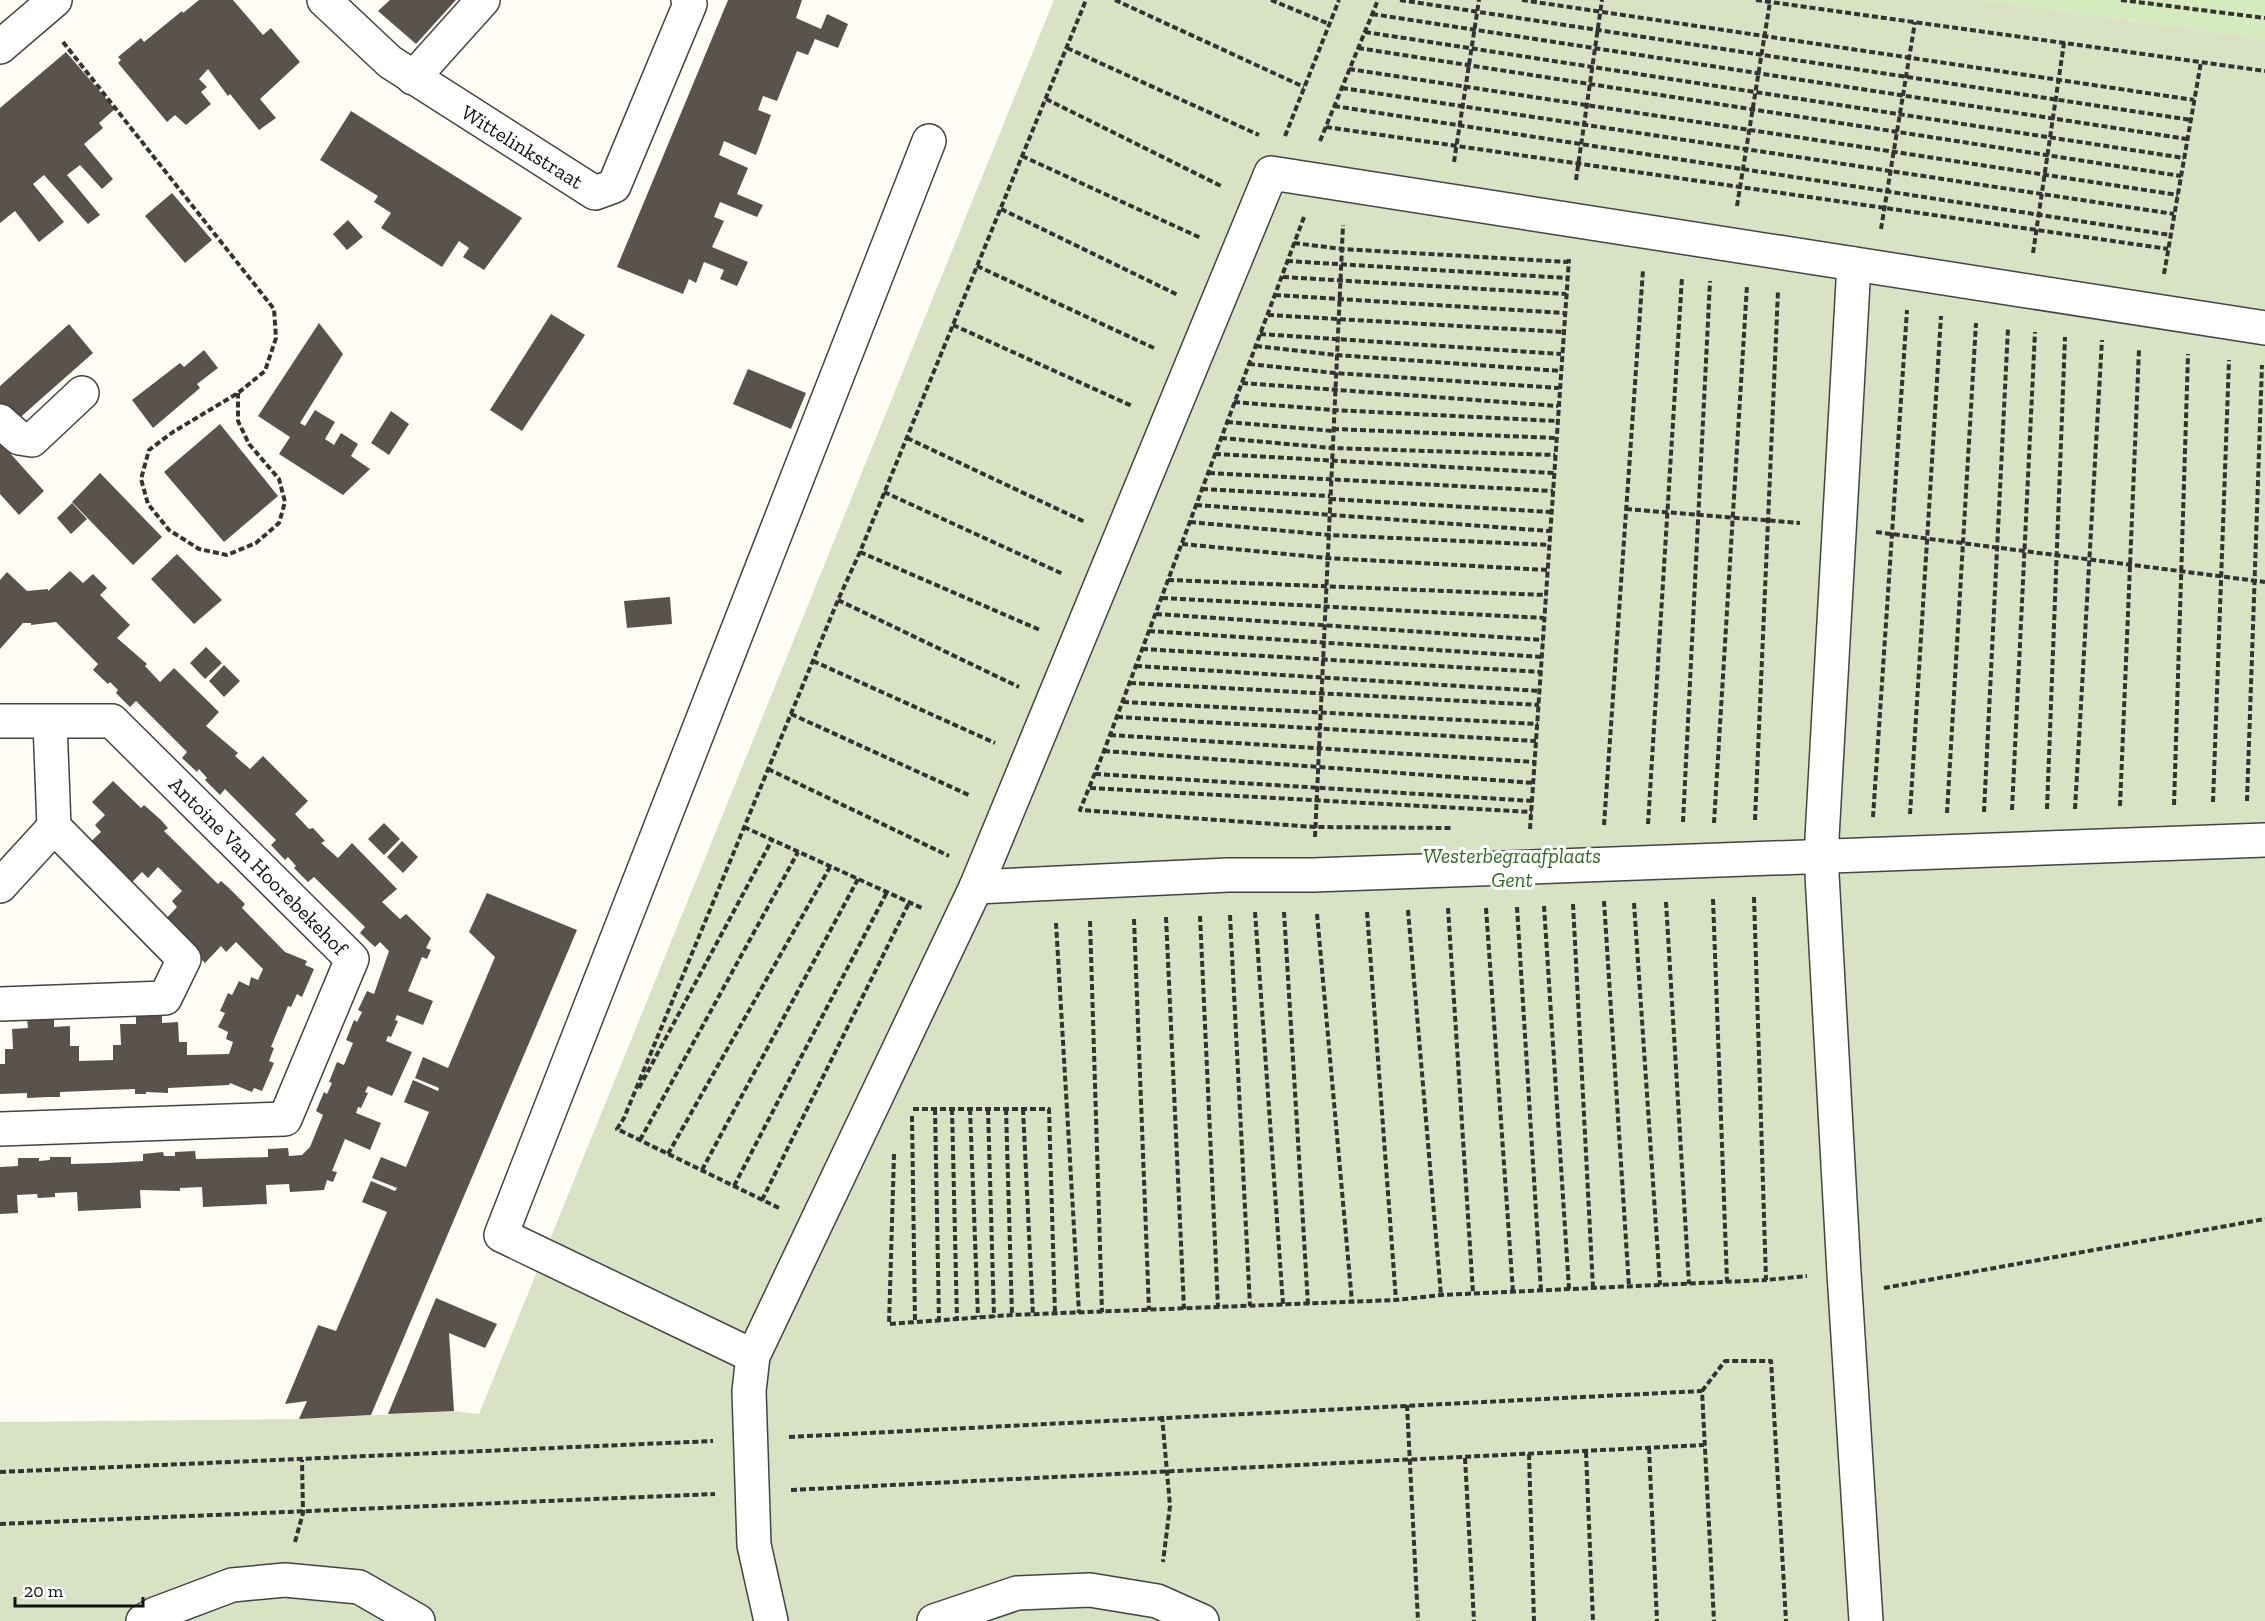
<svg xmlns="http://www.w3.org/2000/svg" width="2265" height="1621" font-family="'Zilla Slab',serif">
<rect width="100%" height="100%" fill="#fffdf5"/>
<!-- green -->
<path fill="#d5ebbd" d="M1982,0H2265V39Z"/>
<!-- cemetery -->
<path fill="#d9e3c4" d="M1054,0H1982L2265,39V1621H0V1422L299,1419L454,1411L479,1414Z"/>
<!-- building -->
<g fill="#5a524d">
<path d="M199,0H233L263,35L271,28L300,62L260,99L276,118L259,130L230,94L228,96L208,69L199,79L207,87L201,92L211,104L186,125L175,115L167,122L118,63L121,60L118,57L141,38L144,42L182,11L183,13Z"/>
<path d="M390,0H456L416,44L378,11Z"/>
<path d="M728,0H802L796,18L821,29L827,14L848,24L838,48L815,39L808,55L797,51L777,101L763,96L758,110L771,115L756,155L724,141L719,155L748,168L737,194L763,205L757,217L720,202L714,217L724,221L712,247L748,262L737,286L720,279L724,270L704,262L696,283L689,279L683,294L617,267Z"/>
<path d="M66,52L115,109L99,123L103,128L84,144L113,179L102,189L80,165L67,175L100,215L88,224L44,175L33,184L64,222L39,242L15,211L0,223V108Z"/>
<path d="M351,111L522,218L484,270L463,257L469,248L459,241L442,267L381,228L391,213L374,202L378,196L320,160Z"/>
<path d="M172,193L212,240L185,263L145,216Z"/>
<path d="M348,220L363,237L347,250L333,234Z"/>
<path d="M551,314L585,335L522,431L490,410Z"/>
<path d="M319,323L343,354L300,423L305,426L315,410L335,422L325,439L334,445L341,433L358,444L351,456L370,469L343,495L279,454L290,437L258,416Z"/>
<path d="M69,324L93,353L15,422L0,405V386Z"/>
<path d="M204,350L218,368L197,384L200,388L153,428L132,400L180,363L184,367Z"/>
<path d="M748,369L806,393L791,429L733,404Z"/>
<path d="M391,411L409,424L389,455L371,443Z"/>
<path d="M220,424L278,496L224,542L164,472Z"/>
<path d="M0,442L44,491L19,515L0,494Z"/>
<path d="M100,473L162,537L133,565L72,502Z"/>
<path d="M72,503L87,519L71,534L57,518Z"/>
<path d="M177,554L222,600L194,624L151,579Z"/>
<path d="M70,571L83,583L93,574L107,588L100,595L130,625L117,638L147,664L145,666L160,682L174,668L219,712L206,726L238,753L235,756L250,769L263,756L308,801L295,814L309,829L313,828L325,841L321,843L338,858L352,843L397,889L382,902L400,919L406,914L431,938L426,948L431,950L427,959L422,957L408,991L433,1001L423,1025L397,1015L395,1020L398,1021L391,1037L388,1036L386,1041L412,1052L392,1096L368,1086L365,1092L368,1093L361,1108L358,1107L356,1113L381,1123L370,1150L345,1139L332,1171L337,1172L333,1182L327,1180L324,1190L290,1192L289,1184L266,1185L267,1204L203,1207L202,1187L180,1188V1191L140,1190L141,1208L78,1211L77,1192L55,1193V1197L38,1198L37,1194L17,1195L18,1213L0,1214V1167L18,1166V1158H39V1161L50,1160V1157H71V1164L108,1163L143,1161V1154L163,1152L164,1156H175V1152L195,1151L196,1159L268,1157V1149L288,1148L289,1156L302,1155L310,1147L323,1115L316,1111L324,1092L327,1094L332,1083L329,1082L337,1062L344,1065L353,1043L346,1040L354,1020L357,1022L362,1012L358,1010L367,991L374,994L389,951L380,942L375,947L360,933L365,927L314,877L308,882L294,868L296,866L288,857L285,860L271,845L276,840L225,789L220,795L205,780L207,778L199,769L197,772L182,758L187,752L136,701L130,707L116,693L118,690L110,682L108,684L93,670L98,664L56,622L31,625V623H23L0,649V580L7,572L27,591L48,589V591Z"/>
<path d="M670,597L672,624L627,628L624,601Z"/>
<path d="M206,647L222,663L205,679L190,663Z"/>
<path d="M224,665L240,681L224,697L209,681Z"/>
<path d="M113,781L141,808L144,805L161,820L168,828L164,831L218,884L221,881L229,888L245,904L242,908L285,952L307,961L305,965L314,969L302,997L297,994L291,1007L288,1006L271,1047L274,1048L269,1061L274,1063L262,1091L254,1088L252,1092L230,1083L229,1085L168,1088V1093L146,1092V1094H135V1089L60,1092V1097H49L27,1098V1093L0,1094V1064H5V1049H13L12,1029L28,1028L27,1019L54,1018V1027L70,1026V1046H79V1061L113,1060V1045H121L120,1024H136V1015L162,1014V1023L178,1022L179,1042H187V1055L229,1054L233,1042L226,1039L228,1032L218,1027L225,1013L220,1011L228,993L232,995L239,981L249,986L251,977L258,980L263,969L236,942L226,952L221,946L205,963L163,922L177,907L172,901L182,891L158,867L148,878L142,872L127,887L86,846L101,832L95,825L105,815L92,802Z"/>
<path d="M384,823L400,839L384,855L368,839Z"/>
<path d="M402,841L418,857L403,873L387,857Z"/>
<path d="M487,893L577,930L371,1415L299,1419L307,1401L285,1404L318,1325L336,1331L387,1212L362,1202L371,1181L395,1191L397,1188L372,1178L381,1157L406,1167L429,1112L404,1102L413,1080L438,1091L439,1088L415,1078L423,1057L448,1068L495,957L469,932Z"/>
<path d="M436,1298L497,1324L485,1348L449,1333L454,1411L388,1414Z"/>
</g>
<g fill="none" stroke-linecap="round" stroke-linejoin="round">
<defs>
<g id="minor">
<path d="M324,0L390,62L595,193L614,186L690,4L688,0"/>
<path d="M0,47L55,0"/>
<path d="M413,78L483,0"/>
<path d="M1854,264L1821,856L1844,1273L1866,1621"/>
<path d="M0,421L19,438L32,440L82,393"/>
<path d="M0,721H112L352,959L285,1119L0,1129"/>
<path d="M0,886L54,827"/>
<path d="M976,887L1228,875H1313L2265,840"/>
<path d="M0,1004L165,998L184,959L54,827L50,722"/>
<path d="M753,1356L501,1235L929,141"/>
<path d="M143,1621L155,1614L232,1585L285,1580L359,1587L418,1621"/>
<path d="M771,1621L754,1545L749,1391L753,1356L976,887L1271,173L2265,328"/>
<path d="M934,1621L1017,1593L1090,1590L1157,1601L1202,1621"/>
</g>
</defs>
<!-- minor casing -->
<use href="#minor" stroke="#444" stroke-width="36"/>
<!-- path -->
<g stroke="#333" stroke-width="4" stroke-dasharray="6 3" stroke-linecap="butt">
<path d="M1115,0L1304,87"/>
<path d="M1271,0L1329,24"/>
<path d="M1400,0L2191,120"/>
<path d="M1522,0L2194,100"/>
<path d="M1756,0L2265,71"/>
<path d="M2121,0L2265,18"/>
<path d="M1372,14L2187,139"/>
<path d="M1365,32L2184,158"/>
<path d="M63,42L274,309L276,338L265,371L238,393L173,432L149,450L141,479L148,504L169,530L199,549L227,555L256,543L279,523L285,502L279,479L249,444L238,421V393"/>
<path d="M1067,48L1259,135"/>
<path d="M1358,48L2181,176"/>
<path d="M1349,69L2178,195"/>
<path d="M1342,88L2174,214"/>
<path d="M1046,99L1223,187"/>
<path d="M1334,106L2170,235"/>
<path d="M1326,127L2168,249"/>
<path d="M1285,136L1339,0"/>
<path d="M1320,141L1378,0"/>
<path d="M1022,156L1201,238"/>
<path d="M1454,162L1479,0"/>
<path d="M1576,180L1602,0"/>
<path d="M1737,206L1770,2"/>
<path d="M1001,209L1178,295"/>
<path d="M1304,217L1104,751L1080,810L1315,827L1452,828"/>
<path d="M1881,229L1915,22"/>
<path d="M1294,243L1342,249L1568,262"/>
<path d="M2033,253L2064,43"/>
<path d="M1287,261L1567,278"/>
<path d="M977,266L1156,349"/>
<path d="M2164,274L2201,62"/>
<path d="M1283,277L1566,294"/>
<path d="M1275,295L1564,313"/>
<path d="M1268,315L1563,332"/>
<path d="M953,325L1132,406"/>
<path d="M1260,334L1561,354"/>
<path d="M1256,346L1336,355L1561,371"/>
<path d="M1249,364L1335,373L1559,388"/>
<path d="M1242,383L1558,406"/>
<path d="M1234,402L1333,410L1557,421"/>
<path d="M1227,422L1333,431"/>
<path d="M1333,429L1556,438"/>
<path d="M907,438L1085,522"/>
<path d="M1221,438L1332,448L1555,455"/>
<path d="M1215,454L1554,473"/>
<path d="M1209,473L1553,491"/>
<path d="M1202,489L1330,496"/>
<path d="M884,492L1063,574"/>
<path d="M1330,499L1551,512"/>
<path d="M1196,505L1550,531"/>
<path d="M1626,509L1800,523"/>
<path d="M1190,522L1329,535L1549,545"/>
<path d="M1876,532L2265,582"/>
<path d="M1182,544L1327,558L1548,570"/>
<path d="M860,552L1040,630"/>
<path d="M1168,580L1546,595"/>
<path d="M1162,598L1544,618"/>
<path d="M838,600L1019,687"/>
<path d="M1156,614L1543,640"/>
<path d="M1149,631L1542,657"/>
<path d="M1142,649L1541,672"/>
<path d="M813,661L995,743"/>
<path d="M1136,666L1540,691"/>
<path d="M1130,683L1539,705"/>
<path d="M1123,702L1538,724"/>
<path d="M791,714L971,796"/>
<path d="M1117,717L1536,741"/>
<path d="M1110,735L1535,762"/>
<path d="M1104,751L1534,783"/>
<path d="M768,769L949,856"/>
<path d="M1095,774L1533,801"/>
<path d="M1090,788L1532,812"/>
<path d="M2247,801L2262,365"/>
<path d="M2213,802L2229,360"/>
<path d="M2174,805L2188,354"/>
<path d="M2120,806L2139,349"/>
<path d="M2047,809L2065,337"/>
<path d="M2075,809L2102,340"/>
<path d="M2012,810L2035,332"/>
<path d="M1984,812L2008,328"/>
<path d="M1947,813L1976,323"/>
<path d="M1910,814L1941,316"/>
<path d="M1873,817L1907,310"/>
<path d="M1755,820L1778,291"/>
<path d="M1683,822L1710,281"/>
<path d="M1714,823L1747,285"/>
<path d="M1648,824L1682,277"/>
<path d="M1604,825L1643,270"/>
<path d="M744,827L924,909"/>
<path d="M1530,829L1569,259"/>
<path d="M1315,837L1343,225"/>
<path d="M1754,897L1766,1280L1807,1276"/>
<path d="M1713,899L1727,1282"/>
<path d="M1604,901L1629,1287"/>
<path d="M1666,902L1689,1284"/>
<path d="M1634,903L1660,1285"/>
<path d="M1573,904L1593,1288"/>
<path d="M1544,906L1569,1289"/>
<path d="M1517,907L1541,1291"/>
<path d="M1448,908L1473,1293"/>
<path d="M1486,908L1513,1292"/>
<path d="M1408,910L1441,1295"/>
<path d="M1255,912L1283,1304"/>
<path d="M1284,912L1308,1304"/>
<path d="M1367,912L1396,1300"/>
<path d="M1317,914L1352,1302"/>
<path d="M1230,915L1250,1306"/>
<path d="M1200,916L1218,1307"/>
<path d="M1166,917L1184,1309"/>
<path d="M1134,919L1149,1310"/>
<path d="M1090,921L1102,1312"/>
<path d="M1056,923L1079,1313"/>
<path d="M639,1088L772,840"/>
<path d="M913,1109H1049L1055,1314"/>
<path d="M935,1109L939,1320"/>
<path d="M952,1109L957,1320"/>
<path d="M970,1109L978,1317"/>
<path d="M988,1109L994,1317"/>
<path d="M1006,1109L1012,1315"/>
<path d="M1023,1109L1033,1316"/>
<path d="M912,1116L915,1321"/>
<path d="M640,1140L798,852"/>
<path d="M668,1154L830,867"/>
<path d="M894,1154L889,1324L1012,1315L1396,1300L1441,1295L1766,1280"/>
<path d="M702,1170L858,879"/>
<path d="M734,1186L887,892"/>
<path d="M762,1200L909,903"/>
<path d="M779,1208L617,1129L624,1118L838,600L860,552L1086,0"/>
<path d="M1884,1288L2265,1219"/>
<path d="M1702,1391L1725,1361H1771L1786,1621"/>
<path d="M1407,1405L1418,1621"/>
<path d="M1162,1416L1170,1506L1163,1562"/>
<path d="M789,1437L1702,1391L1714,1621"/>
<path d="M1649,1448L1657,1621"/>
<path d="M1586,1452L1593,1621"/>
<path d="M1529,1454L1534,1621"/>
<path d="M1465,1458L1474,1621"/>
<path d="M0,1472L713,1441"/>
<path d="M791,1490L1704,1445"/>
<path d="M0,1524L715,1494"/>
<path d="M295,1542L303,1513L302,1460"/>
</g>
<!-- minor -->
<use href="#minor" stroke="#fff" stroke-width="33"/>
</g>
<g text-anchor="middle" stroke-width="6" stroke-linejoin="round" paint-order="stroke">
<!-- street labels -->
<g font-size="21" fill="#111" stroke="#fff">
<text transform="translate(522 147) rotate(32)" y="7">Wittelinkstraat</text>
<text transform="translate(258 866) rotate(45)" y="7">Antoine Van Hoorebekehof</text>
</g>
<!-- park labels -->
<g font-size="21" font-style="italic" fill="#2f6b1f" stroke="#fff">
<text x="1512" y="863">Westerbegraafplaats<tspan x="1512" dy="24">Gent</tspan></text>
</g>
</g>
<!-- scale -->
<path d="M15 1597v9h128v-9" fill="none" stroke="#111111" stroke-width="3"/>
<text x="24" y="1597" font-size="18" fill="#111111" stroke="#ffffff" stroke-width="4.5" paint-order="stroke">20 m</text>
</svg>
